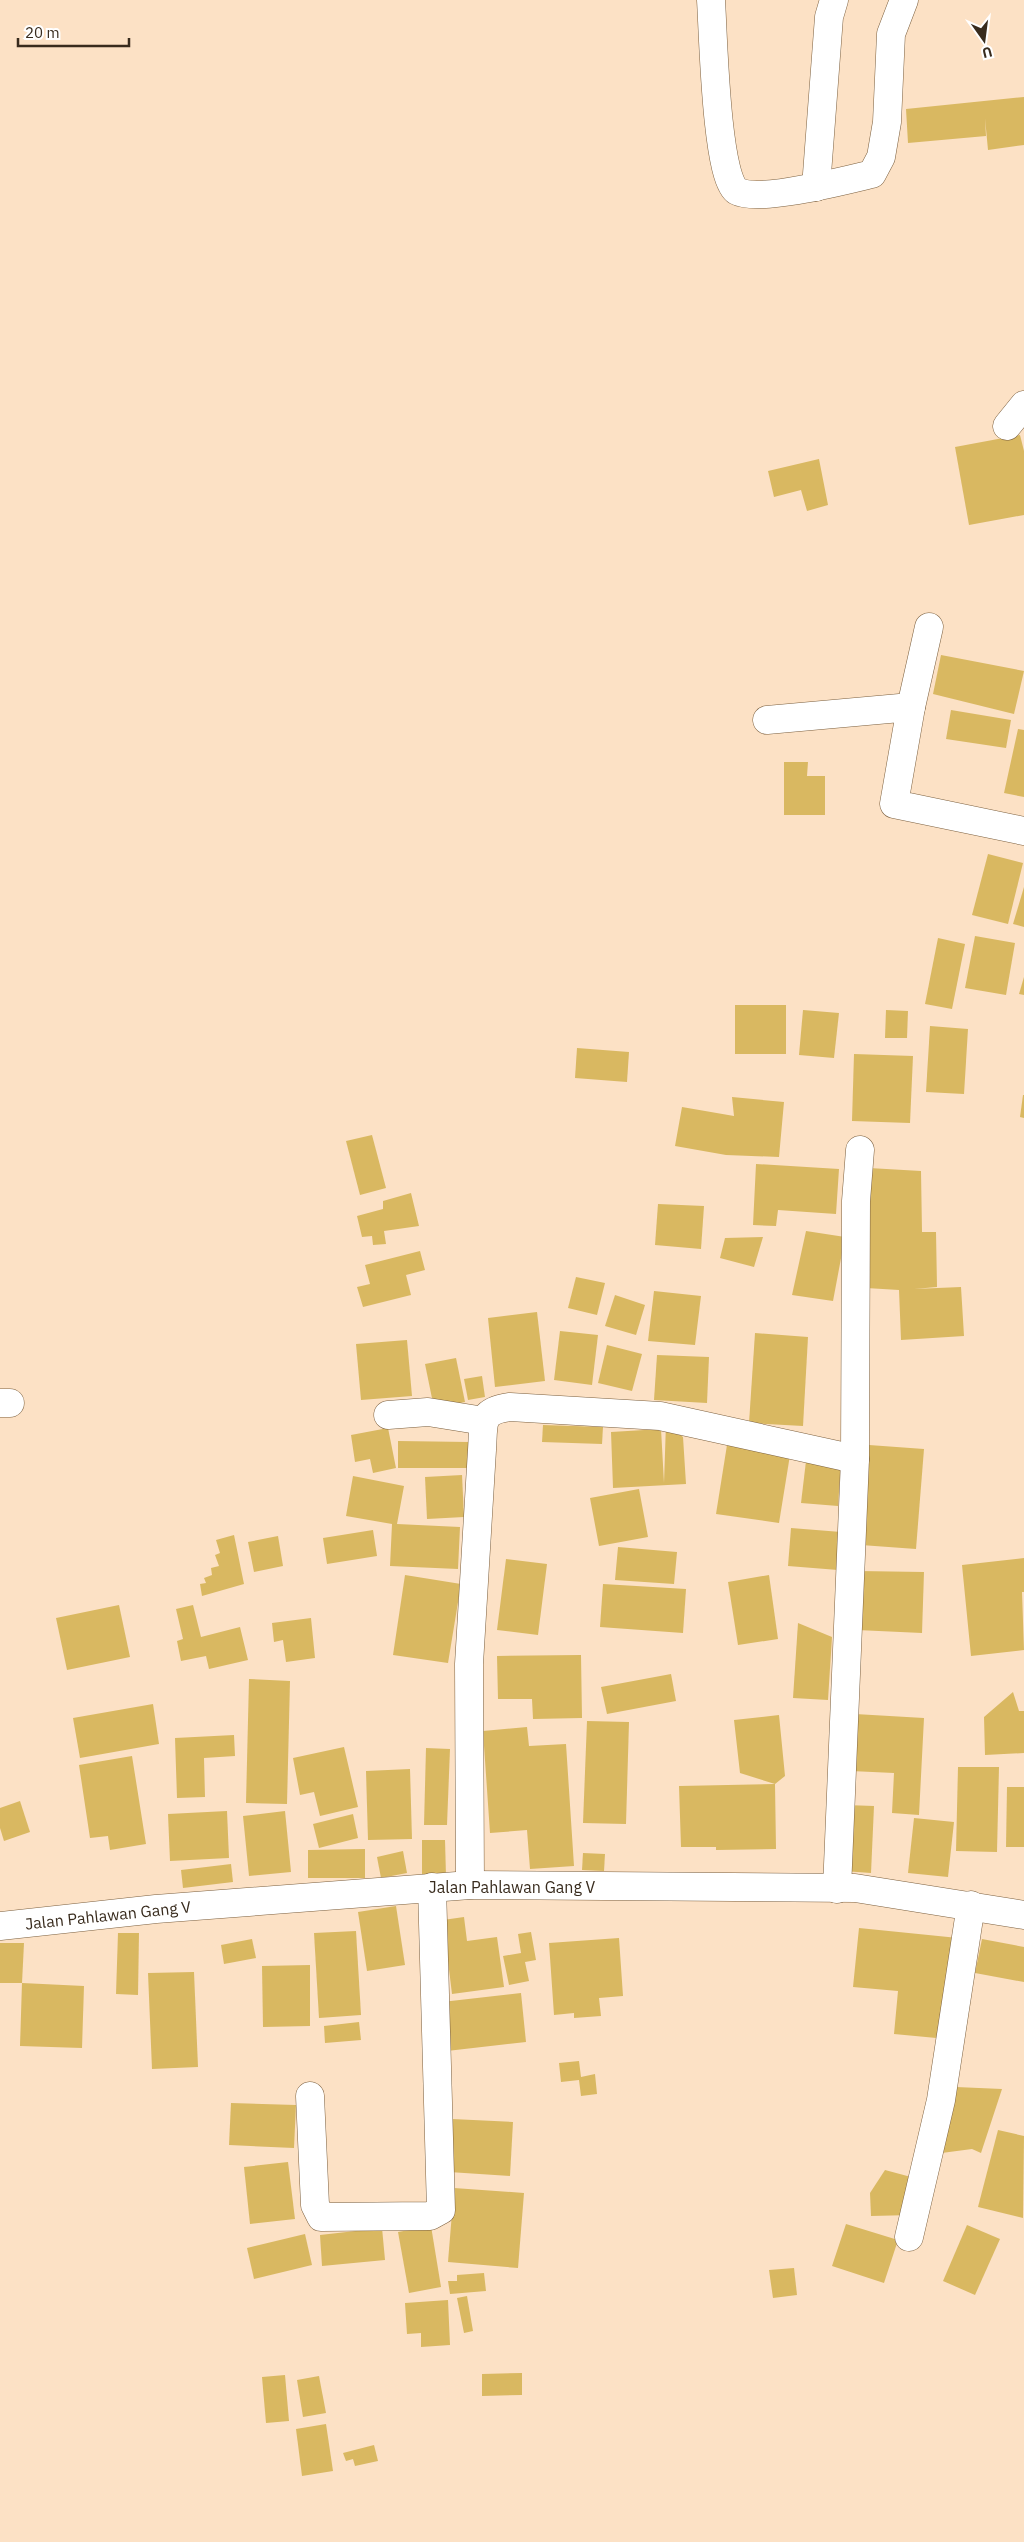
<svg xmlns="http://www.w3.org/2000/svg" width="1024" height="2542" font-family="'IBM Plex Sans',sans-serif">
<rect width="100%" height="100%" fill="#fce1c5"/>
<!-- building -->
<g fill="#d9b861">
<path d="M1024,97V145L988,150L985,118L986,136L908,143L906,109Z"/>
<path d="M1020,435L1024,451V515L969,525L955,447Z"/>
<path d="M819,459L828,505L807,511L801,490L774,497L768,471Z"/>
<path d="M941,655L1024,671L1014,714L933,694Z"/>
<path d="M951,710L1011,720L1006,748L946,739Z"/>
<path d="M1018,729L1024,730V797L1004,793Z"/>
<path d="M784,762H808L807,776H825V815H784Z"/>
<path d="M988,854L1023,863L1008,924L972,915Z"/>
<path d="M1024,887V927L1013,924Z"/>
<path d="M975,936L1015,943L1006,995L965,988Z"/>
<path d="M938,938L965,944L952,1009L925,1004Z"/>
<path d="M1024,977V995L1019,994Z"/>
<rect x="735" y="1005" width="51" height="49"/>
<path d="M803,1010L839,1013L834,1058L799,1055Z"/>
<path d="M886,1010L908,1011L907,1038H885Z"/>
<path d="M930,1026L968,1029L964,1094L926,1092Z"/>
<path d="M577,1048L629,1052L627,1082L575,1078Z"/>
<path d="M854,1054L913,1056L910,1123L852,1121Z"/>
<path d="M1023,1095H1024V1118L1020,1117Z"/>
<path d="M732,1097L784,1102L779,1157L726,1155L675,1146L682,1107L734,1116Z"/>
<path d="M372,1135L386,1188L360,1195L346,1141Z"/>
<path d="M756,1164L839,1169L836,1214L778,1210L776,1226L753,1225Z"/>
<path d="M869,1168L921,1171L922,1232H936L937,1287L914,1289L961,1287L964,1336L901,1340L899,1290L866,1288Z"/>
<path d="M411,1193L419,1226L384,1231L386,1244L373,1245L372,1236L362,1237L357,1216L383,1209V1201Z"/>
<path d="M658,1204L704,1206L701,1249L655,1245Z"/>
<path d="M806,1231L845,1237L833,1301L792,1295Z"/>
<path d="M763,1237L754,1267L720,1258L725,1238Z"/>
<path d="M420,1251L425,1270L406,1275L411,1295L363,1307L357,1287L370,1284L365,1265Z"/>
<path d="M576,1277L605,1283L597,1315L568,1308Z"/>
<path d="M654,1291L701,1296L695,1345L648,1341Z"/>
<path d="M615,1295L645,1305L636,1335L605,1326Z"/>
<path d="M537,1312L545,1381L495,1387L488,1318Z"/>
<path d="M560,1331L598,1335L592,1385L554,1380Z"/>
<path d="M755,1333L808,1337L803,1426L749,1423Z"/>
<path d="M407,1340L412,1396L361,1400L356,1344Z"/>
<path d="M607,1345L642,1354L632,1391L598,1383Z"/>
<path d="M657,1355L709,1357L707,1403L654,1400Z"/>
<path d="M456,1358L465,1402L434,1408L425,1364Z"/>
<path d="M482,1376L485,1397L468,1400L464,1379Z"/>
<path d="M666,1423L683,1437L686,1484L613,1488L611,1432L661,1429L664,1483Z"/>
<path d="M543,1425L603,1427L602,1444L542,1442Z"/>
<path d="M388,1428L396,1468L373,1473L370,1459L355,1462L351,1435Z"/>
<path d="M398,1441L469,1442V1468H398Z"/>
<path d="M727,1445L790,1455L779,1523L716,1514Z"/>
<path d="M869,1445L924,1449L916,1549L861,1545Z"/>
<path d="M806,1461L841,1464L838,1506L801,1503Z"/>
<path d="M462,1475L464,1517L427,1519L425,1477Z"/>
<path d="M353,1476L404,1486L397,1524L460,1527L458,1569L390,1566L392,1524L346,1516Z"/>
<path d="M639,1489L648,1537L599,1546L590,1498Z"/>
<path d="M791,1528L841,1532L838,1570L788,1566Z"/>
<path d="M373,1530L377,1556L327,1564L323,1538Z"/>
<path d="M234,1535L244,1584L202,1596L200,1584L206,1583L204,1578L212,1575L211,1568L219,1566L215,1555L220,1553L216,1540Z"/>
<path d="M278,1536L283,1566L254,1572L248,1542Z"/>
<path d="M618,1547L677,1552L674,1584L615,1580Z"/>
<path d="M1024,1558V1592H1022L1024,1650L971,1656L962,1565Z"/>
<path d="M506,1559L547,1564L538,1635L497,1630Z"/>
<path d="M858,1571L924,1572L922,1633L857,1630Z"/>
<path d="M405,1575L461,1584L448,1663L393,1655Z"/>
<path d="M769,1575L778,1639L738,1645L728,1582Z"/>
<path d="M603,1584L686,1589L683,1633L600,1627Z"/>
<path d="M119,1605L130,1657L67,1670L56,1618Z"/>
<path d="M193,1605L201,1637L240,1627L248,1660L209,1669L206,1656L181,1661L177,1641L183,1639L176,1609Z"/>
<path d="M311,1618L315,1658L286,1662L283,1640L274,1642L272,1623Z"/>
<path d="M798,1623L832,1637L828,1700L793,1698Z"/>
<path d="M581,1655L582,1718L533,1719L532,1699H498L497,1656Z"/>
<path d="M671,1674L676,1701L607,1714L601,1687Z"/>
<path d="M249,1679L290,1681L287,1804L246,1803Z"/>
<path d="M1013,1692L1019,1711H1024V1753L985,1755L984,1717Z"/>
<path d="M153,1704L159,1744L80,1758L73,1718Z"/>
<path d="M855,1714L924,1718L919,1815L892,1813L894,1773L851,1771Z"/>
<path d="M779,1715L785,1776L775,1784L776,1849L716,1850V1847H681L679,1786L775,1784L740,1773L734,1720Z"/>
<path d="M587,1721L629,1722L626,1824L583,1823Z"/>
<path d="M527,1727L529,1746L566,1744L574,1866L530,1869L527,1830L490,1833L483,1731Z"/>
<path d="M234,1735L235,1756L204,1758L205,1797L177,1798L175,1738Z"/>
<path d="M344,1747L358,1807L320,1816L314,1792L300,1795L293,1758Z"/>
<path d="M426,1748L450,1749L447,1825H424Z"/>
<path d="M132,1756L146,1844L110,1850L108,1836L90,1838L79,1765Z"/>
<path d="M958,1767H999L997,1852L956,1851Z"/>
<path d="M410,1769L412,1839L368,1840L366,1771Z"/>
<path d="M1007,1787H1024V1847H1006Z"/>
<path d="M20,1801L30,1832L4,1841L0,1828V1808Z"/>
<path d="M846,1805L874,1806L871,1873L843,1871Z"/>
<path d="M227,1811L229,1858L170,1861L168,1814Z"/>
<path d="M285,1811L291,1872L249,1876L243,1816Z"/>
<path d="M353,1814L358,1838L319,1848L313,1824Z"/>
<path d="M914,1818L954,1822L948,1877L908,1873Z"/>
<path d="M422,1840H445L446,1876H422Z"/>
<path d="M365,1849V1878H308V1850Z"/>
<path d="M403,1851L407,1873L381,1878L377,1857Z"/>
<path d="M583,1853L605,1854L604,1871L582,1870Z"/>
<path d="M231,1864L233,1882L183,1888L181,1870Z"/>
<path d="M396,1906L405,1965L367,1971L358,1912Z"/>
<path d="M464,1917L467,1941L497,1937L504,1987L452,1994L443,1920Z"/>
<path d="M859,1928L958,1938L947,2039L894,2034L898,1991L853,1987Z"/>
<path d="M356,1931L361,2015L319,2018L314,1933Z"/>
<path d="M531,1932L536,1960L525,1962L529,1981L509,1985L503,1956L521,1953L518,1934Z"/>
<path d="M118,1933H139L138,1995L116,1994Z"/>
<path d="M619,1938L623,1996L599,1998L601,2016L574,2018V2013L554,2015L549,1943Z"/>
<path d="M252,1939L256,1958L224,1964L221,1945Z"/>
<path d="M982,1939L1024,1947V1982L975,1973Z"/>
<path d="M0,1943H24L22,1983H0Z"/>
<path d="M310,1965V2026L263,2027L262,1966Z"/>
<path d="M194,1972L198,2067L152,2069L148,1973Z"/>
<path d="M22,1983L84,1986L82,2048L20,2046Z"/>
<path d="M521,1993L526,2042L447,2051L442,2002Z"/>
<path d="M359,2022L361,2040L325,2043L324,2026Z"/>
<path d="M579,2061L581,2077L595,2074L597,2094L581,2096L579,2080L561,2082L559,2063Z"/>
<path d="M956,2087L1002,2089L981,2153L972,2149L934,2154Z"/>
<path d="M231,2103L296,2105L294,2148L229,2145Z"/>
<path d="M452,2119L513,2122L510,2176L449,2172Z"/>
<path d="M998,2130L1024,2136L1023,2218L978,2207Z"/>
<path d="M288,2162L295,2219L250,2224L244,2167Z"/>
<path d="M885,2170L911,2177L912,2215L871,2216L870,2193Z"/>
<path d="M454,2188L524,2193L518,2268L448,2262Z"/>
<path d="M846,2224L898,2240L884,2283L832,2266Z"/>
<path d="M967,2225L1000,2239L975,2295L943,2281Z"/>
<path d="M431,2226L441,2287L409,2293L398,2232Z"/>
<path d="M382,2228L385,2260L322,2266L320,2235Z"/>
<path d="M305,2234L312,2265L254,2279L247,2248Z"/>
<path d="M794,2268L797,2295L773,2298L769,2270Z"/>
<path d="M484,2273L486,2291L450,2294L448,2281H457V2275Z"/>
<path d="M467,2296L473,2331L464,2333L457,2298Z"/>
<path d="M448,2300L450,2345L421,2347V2333L407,2334L405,2303Z"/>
<path d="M522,2373V2395L482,2396V2374Z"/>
<path d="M285,2375L289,2421L266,2423L262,2377Z"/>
<path d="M319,2376L326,2413L303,2417L297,2380Z"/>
<path d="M326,2424L333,2471L302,2476L296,2429Z"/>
<path d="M374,2445L378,2461L355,2466L353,2459L346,2461L343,2453Z"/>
</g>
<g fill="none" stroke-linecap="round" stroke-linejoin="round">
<defs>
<g id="street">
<path d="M711,0C713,29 716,179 737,191C758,203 847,180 872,174L881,157L887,122L891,34L904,0"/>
<path d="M816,187L829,17L834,0"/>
<path d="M1007,426L1024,405"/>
<path d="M911,707L929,627"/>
<path d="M767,720L911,707L894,804L1024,831"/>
<path d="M0,1403H10"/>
<path d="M388,1415L428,1412L484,1421"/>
<path d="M470,1885L469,1664L482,1450C484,1423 479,1411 510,1407L660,1416L855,1459"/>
<path d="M837,1889L855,1459L856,1201L860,1150"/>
<path d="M0,1926L156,1909L470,1885L855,1888L1024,1915"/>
<path d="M310,2096L315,2205L321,2217L430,2216L441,2210L432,1887"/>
<path d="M909,2237L941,2100L971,1905"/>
</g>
</defs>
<!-- street casing -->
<use href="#street" stroke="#7c603f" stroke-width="29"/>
<!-- street -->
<use href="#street" stroke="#fff" stroke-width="28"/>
</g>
<g text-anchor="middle" stroke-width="5" stroke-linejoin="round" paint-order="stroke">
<!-- street labels -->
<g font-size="16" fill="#382b1d" stroke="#fff">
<text x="512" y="1893">Jalan Pahlawan Gang V</text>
<text transform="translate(108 1915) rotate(-6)" y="6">Jalan Pahlawan Gang V</text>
</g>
</g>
<!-- north arrow -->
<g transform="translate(984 40) rotate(166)" stroke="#ffffff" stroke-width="4" paint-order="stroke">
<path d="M0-4L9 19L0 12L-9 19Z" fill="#382b1d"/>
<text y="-8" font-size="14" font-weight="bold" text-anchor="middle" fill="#382b1d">U</text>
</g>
<!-- scale -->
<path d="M18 38v8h111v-8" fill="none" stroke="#382b1d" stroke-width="2.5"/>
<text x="25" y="38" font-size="15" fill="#382b1d" stroke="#ffffff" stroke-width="4" paint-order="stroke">20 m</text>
</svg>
